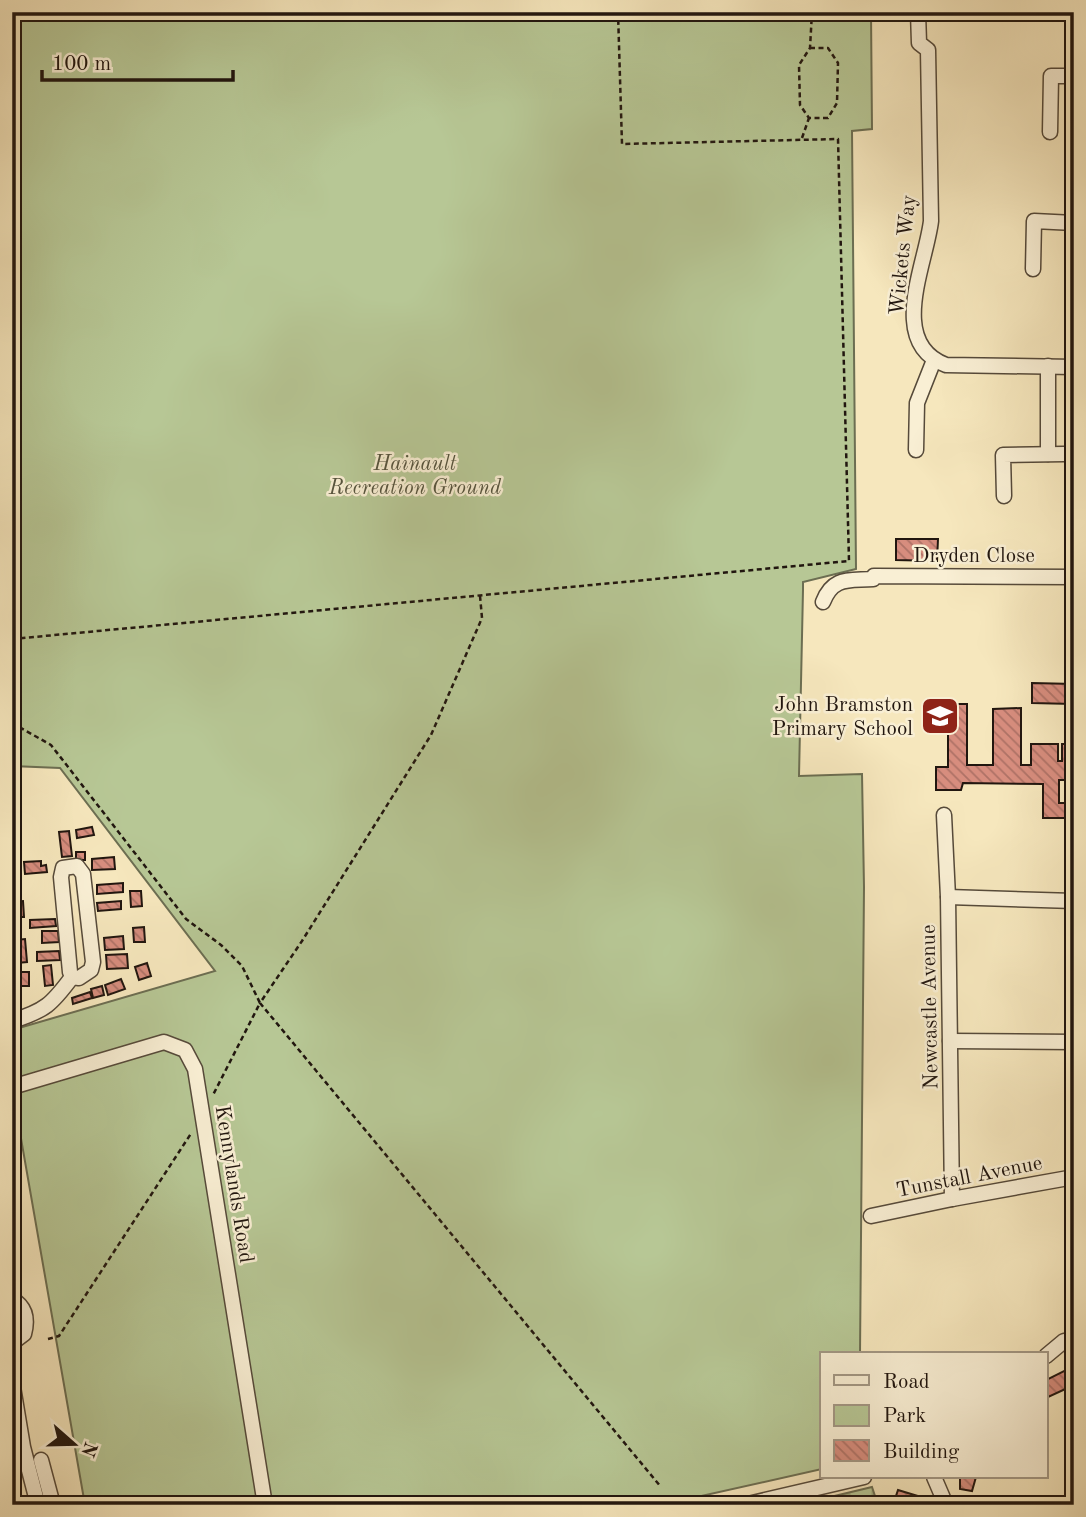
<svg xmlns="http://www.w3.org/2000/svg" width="1086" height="1517" font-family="'Old Standard TT',serif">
<defs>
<pattern id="cemetery-stones" width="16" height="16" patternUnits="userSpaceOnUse" patternTransform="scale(1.75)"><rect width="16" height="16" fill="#b7c795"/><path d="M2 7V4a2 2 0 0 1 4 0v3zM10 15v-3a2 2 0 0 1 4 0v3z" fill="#9daa7f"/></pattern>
<pattern id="building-back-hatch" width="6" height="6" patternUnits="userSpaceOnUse" patternTransform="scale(1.75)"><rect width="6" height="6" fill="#d78d7e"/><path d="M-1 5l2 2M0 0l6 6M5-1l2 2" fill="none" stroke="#ae7266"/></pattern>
</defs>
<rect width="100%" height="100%" fill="#f6e7bd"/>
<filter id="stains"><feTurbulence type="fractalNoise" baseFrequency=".00286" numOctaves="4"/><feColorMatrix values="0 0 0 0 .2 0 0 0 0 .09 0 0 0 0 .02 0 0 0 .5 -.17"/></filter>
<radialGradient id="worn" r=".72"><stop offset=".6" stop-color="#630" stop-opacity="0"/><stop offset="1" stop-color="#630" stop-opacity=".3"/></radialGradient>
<!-- cemetery -->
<path fill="url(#cemetery-stones)" stroke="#6c6e52" stroke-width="2" d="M872,1487L878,1505H797Z"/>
<!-- park -->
<path fill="#b7c795" stroke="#6c6e52" stroke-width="2" d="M30,12H871L872,129L852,131L856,569L803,582V590L799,776L862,774L864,887L860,1354H822V1469L661,1505H85L12,1087V1030L215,971L60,768L12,766V17Z"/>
<!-- building -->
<g fill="url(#building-back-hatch)" stroke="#21160f" stroke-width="2">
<path d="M896,539H938L937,561L896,560Z"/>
<path d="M1032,683L1074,684L1073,704L1032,703Z"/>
<path d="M948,704H967V765H993V709L1021,708V765H1031V744H1058V761H1062V744H1074V780H1059V803H1065V818H1043V784L963,783L961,790H936V767H948Z"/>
<path d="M92,827L94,835L77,838L76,830Z"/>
<path d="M69,831L72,856L62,857L59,832Z"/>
<rect x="76" y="852" width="9" height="8"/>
<path d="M114,857L115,869L92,870V859Z"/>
<path d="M41,861V866L46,865L47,872L25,874L24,862Z"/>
<rect x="12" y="868" width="8" height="14"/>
<path d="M123,883V892L97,894V885Z"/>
<path d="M130,891H141L142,906L131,907Z"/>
<path d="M23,901L24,917H12V902Z"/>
<path d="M121,901V909L98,911L97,903Z"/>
<path d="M55,919L56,926L30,928V920Z"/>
<path d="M144,927L145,942H134L133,928Z"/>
<path d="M42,931H58L59,942L42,943Z"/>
<path d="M123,936L124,949L105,950L104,938Z"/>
<path d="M25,939L27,962L17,963L16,940Z"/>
<path d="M59,951L60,960L37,961V952Z"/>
<path d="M127,954L128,968L107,969L106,955Z"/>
<path d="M147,963L151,976L139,980L135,967Z"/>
<path d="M51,965L53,985L45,986L43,966Z"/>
<path d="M18,972H29V986H19Z"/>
<path d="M121,979L125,989L108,995L105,985Z"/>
<path d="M102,986L104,995L93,998L91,989Z"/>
<path d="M90,992L92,998L73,1004L72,998Z"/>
<path d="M1074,1366V1385L1046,1398V1380Z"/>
<path d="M960,1477H976L972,1491L960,1489Z"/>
<path d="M898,1490L921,1497L919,1505H893Z"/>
</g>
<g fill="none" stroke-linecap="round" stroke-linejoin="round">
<defs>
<g id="minor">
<path d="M918,12L919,43L928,50L931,221C926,264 887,343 946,365L1074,367"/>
<path d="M12,15L21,12"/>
<path d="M1050,132L1051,76H1074"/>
<path d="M1033,269L1034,221L1074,223"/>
<path d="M1048,366V454"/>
<path d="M916,450L917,403L934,360"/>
<path d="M1004,496L1003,455L1064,454"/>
<path d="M823,602C833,576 849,581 873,579L874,576L1074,577"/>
<path d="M944,815L948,897L952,1199"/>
<path d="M948,897L1074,901"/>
<path d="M12,1021C45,1011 52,1004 72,977L70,972L61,877L63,868L77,866L83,874L93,962L91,970L79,978L72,977"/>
<path d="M950,1041L1074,1042"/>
<path d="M12,1087L164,1042L185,1050L195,1069L265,1505"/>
<path d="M871,1216L952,1199L1074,1177"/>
<path d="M12,1299C26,1307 28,1319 24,1334L12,1343"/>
<path d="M1046,1356L1064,1341L1074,1339"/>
<path d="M12,1381L23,1447L38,1505"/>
<path d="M41,1460L53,1505"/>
<path d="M934,1477L946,1505"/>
<path d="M744,1505L864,1477"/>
</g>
</defs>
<!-- minor casing -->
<use href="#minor" stroke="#564a3a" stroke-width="17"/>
<!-- path -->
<g stroke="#21160f" stroke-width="2.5" stroke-dasharray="5 3.5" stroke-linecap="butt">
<path d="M32,17L50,12"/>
<path d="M618,17L651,12"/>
<path d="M810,48H828L838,63L837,103L828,118H809L800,105L799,65L810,48L812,12"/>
<path d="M802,138L809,118"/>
<path d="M480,596L482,618L431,735L302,941L260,1003L661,1487"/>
<path d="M12,639L849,561L838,139L622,144L618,12"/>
<path d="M12,723L51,745L186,919L221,945L242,966L260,1003L213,1095"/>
<path d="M48,1339L59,1336L192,1132"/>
</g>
<!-- minor -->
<use href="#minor" stroke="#f9efd4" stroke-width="14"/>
</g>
<!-- icons -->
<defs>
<symbol id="school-square" viewBox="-11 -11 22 22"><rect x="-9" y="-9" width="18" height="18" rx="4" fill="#8f2418" stroke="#f9efd4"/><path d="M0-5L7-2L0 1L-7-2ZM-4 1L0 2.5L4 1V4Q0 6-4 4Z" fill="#fff"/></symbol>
</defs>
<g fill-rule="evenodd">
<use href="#school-square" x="918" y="694" width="44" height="44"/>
</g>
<g text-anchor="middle" stroke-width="5" stroke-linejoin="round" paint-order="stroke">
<!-- street labels -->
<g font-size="21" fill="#21160f" stroke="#f9efd4">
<text transform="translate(902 255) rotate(-84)" y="7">Wickets Way</text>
<text x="974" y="562">Dryden Close</text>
<text transform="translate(929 1007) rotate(-91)" y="7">Newcastle Avenue</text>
<text transform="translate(969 1176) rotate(-11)" y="7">Tunstall Avenue</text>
<text transform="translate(235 1184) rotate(81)" y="7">Kennylands Road</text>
</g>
<!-- park labels -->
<g font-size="21" font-style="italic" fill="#56543e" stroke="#f9efd4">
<text x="415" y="470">Hainault<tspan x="415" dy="24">Recreation Ground</tspan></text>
</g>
<!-- poi labels -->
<g font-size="21" fill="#21160f" stroke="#f9efd4" text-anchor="end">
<text x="913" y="711">John Bramston<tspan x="913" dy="24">Primary School</tspan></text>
</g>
</g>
<!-- margin -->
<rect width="1086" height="1517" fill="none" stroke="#f6e7bd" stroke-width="42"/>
<rect x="14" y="14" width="1058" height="1489" fill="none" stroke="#21160f" stroke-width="3.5"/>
<rect x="21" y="21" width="1044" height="1475" fill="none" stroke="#21160f" stroke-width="2"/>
<!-- legend -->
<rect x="820" y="1352" width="228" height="126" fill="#f9efd4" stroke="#a39885" stroke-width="2"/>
<rect x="834" y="1375" width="35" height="10" fill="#f9efd4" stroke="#a39885" stroke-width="2"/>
<text x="883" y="1388" font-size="21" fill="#21160f">Road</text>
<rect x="834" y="1405" width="35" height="21" fill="#b7c795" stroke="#a39885" stroke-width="2"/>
<text x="883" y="1422" font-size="21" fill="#21160f">Park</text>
<rect x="834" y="1440" width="35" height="21" fill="url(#building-back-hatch)" stroke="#a39885" stroke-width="2"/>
<text x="883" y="1458" font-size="21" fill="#21160f">Building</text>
<!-- north arrow -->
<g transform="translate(74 1444) rotate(110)" stroke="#f9efd4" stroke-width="5" paint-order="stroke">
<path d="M0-5L12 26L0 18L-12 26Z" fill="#21160f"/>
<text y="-10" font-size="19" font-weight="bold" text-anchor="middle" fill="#21160f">N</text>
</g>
<!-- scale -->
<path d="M42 70v10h191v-10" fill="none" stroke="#21160f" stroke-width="3.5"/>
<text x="52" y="70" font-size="21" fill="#21160f" stroke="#f9efd4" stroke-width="5" paint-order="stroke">100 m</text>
<rect width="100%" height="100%" filter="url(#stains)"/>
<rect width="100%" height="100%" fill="url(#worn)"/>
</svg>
